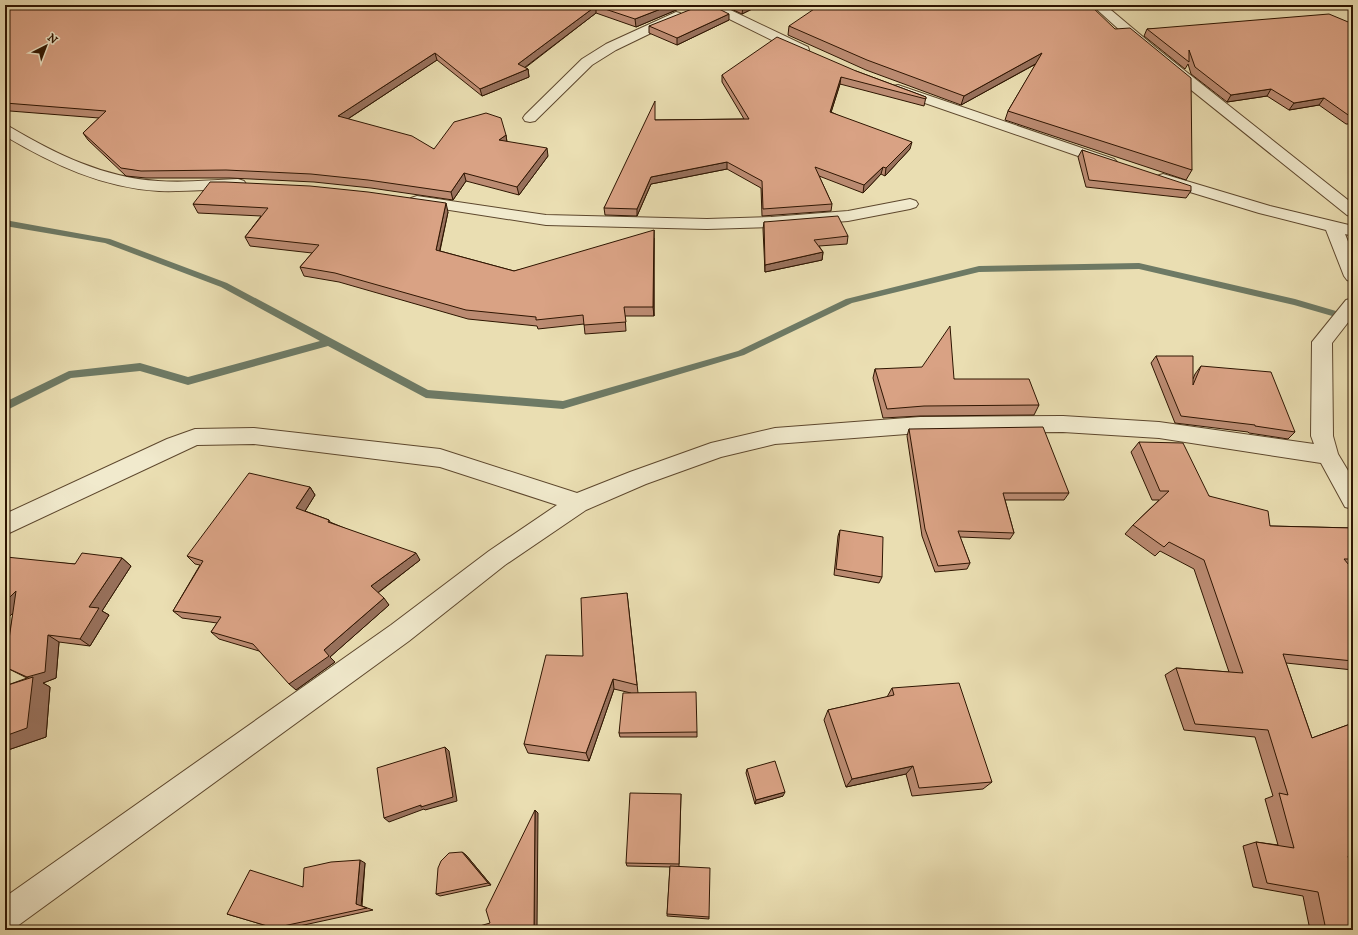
<svg xmlns="http://www.w3.org/2000/svg" width="1358" height="935" font-family="'IM FELL DW Pica',serif">
<rect width="100%" height="100%" fill="#eadeb2"/>
<filter id="stains"><feTurbulence type="fractalNoise" baseFrequency=".005" numOctaves="4"/><feColorMatrix values="0 0 0 0 .2 0 0 0 0 .09 0 0 0 0 .02 0 0 0 .5 -.17"/></filter>
<radialGradient id="worn" r=".72"><stop offset=".6" stop-color="#630" stop-opacity="0"/><stop offset="1" stop-color="#630" stop-opacity=".3"/></radialGradient>
<g fill="none" stroke-linecap="round" stroke-linejoin="round">
<!-- stream -->
<path fill="#6e7a65" fill-rule="evenodd" d="M5,220L110,239L227,283L428,390L563,401L738,351L846,299L979,266L1139,263L1295,299L1353,316V322L1294,305L1139,269L979,272L852,303L744,355L563,409L426,398L328,346L188,385L140,371L71,378L5,411V402L69,371L140,363L188,377L320,341L221,287L105,243L5,226Z"/>
<defs>
<g id="minor">
<path d="M705,5H720L808,47L809,50L808,53H798L707,8Z"/>
<path d="M1092,5H1105L1155,47L1353,204V217L1347,215L1145,53Z"/>
<path d="M676,12L680,13L682,16L680,19L616,50L592,65L535,121L530,122L525,121L523,118L525,115L582,59L606,44Z"/>
<path d="M898,85L1114,159L1117,162L1114,165L1109,167L1104,165L893,92L891,89L893,86Z"/>
<path d="M5,126L10,127C56,154 104,178 158,181C185,183 211,180 238,179L244,181L246,184L244,187L238,189C212,189 185,192 159,191C103,188 52,164 5,136Z"/>
<path d="M1163,174L1270,206L1353,226V236L1345,234L1353,254V282L1347,280L1344,276L1326,230L1259,213L1157,182L1155,179L1157,176Z"/>
<path d="M417,196L546,215L707,219L771,217L848,211L910,199L916,201L918,204L916,207L910,209L848,221L771,227L707,229L546,225L411,204L409,201L411,198Z"/>
<path d="M1353,298V316L1332,343L1333,436L1338,454L1353,479V509L1345,507L1321,463L1159,438L1063,432L920,433L775,444L721,457L646,484L586,510L505,565L409,641L16,927L5,930V897L391,625L489,551L557,505L440,467L254,444L197,445L5,535V514L167,439L195,429L254,428L440,449L577,493L630,472L711,443L775,428L920,417L1063,416L1159,422L1314,444L1311,436L1312,342L1346,300Z"/>
</g>
</defs>
<!-- minor casing -->
<use href="#minor" stroke="#5d472d" stroke-width="2"/>
<!-- minor -->
<use href="#minor" fill="#f1eacd" fill-rule="evenodd"/>
</g>
<!-- wall -->
<g fill="#bb8b72" stroke="#2e1501">
<path d="M5,5H688L636,27L596,13L525,68L528,69L529,77L482,96L437,60L348,119L434,149L506,135L507,142L548,156L519,195L466,181L453,200L371,188L314,182L230,178H146L126,176L88,140L83,133L99,118L10,111L5,108Z"/>
<path d="M723,5H760L742,14Z"/>
<path d="M1090,5L1192,170L1186,180L1005,120L1008,111L1036,64L961,105L866,70L788,35L789,26Z"/>
<path d="M729,20L677,45L649,33V26Z"/>
<path d="M1353,24V124H1346L1319,105L1289,110L1267,96L1227,102L1191,74L1188,64L1185,69L1144,36L1147,29Z"/>
<path d="M856,71L926,97L924,106L840,84L831,112L910,149L885,176L881,174L863,193L819,176L832,204L831,211L762,216L761,188L727,169L651,184L637,216L605,215L604,208L655,120L744,119L722,82V75Z"/>
<path d="M1082,150L1191,191L1186,198L1086,187L1078,157Z"/>
<path d="M193,204L448,212L440,251L514,271L654,238V316H625L626,331L585,334L584,324L538,329L537,326L468,319L339,282L304,276L300,267L312,253L250,246L245,237L261,216L198,213Z"/>
<path d="M764,222L848,236L847,244L819,246L823,252L822,260L765,272L763,229Z"/>
<path d="M1156,356L1193,379L1195,374L1201,366L1295,432L1288,439L1249,433L1248,432L1175,423L1151,363Z"/>
<path d="M875,369L954,379L1039,405L1034,415L920,416L883,418L873,378Z"/>
<path d="M909,429L1069,493L1064,500H1005L1014,533L1010,539L960,537L970,563L967,569L935,572L922,536L907,436Z"/>
<path d="M1139,442L1209,496L1270,526L1353,528V568H1351L1353,570V670L1286,663L1312,738L1353,723V859H1349L1353,930H1310L1303,896L1253,887L1243,846L1256,842L1278,845L1265,799L1273,796L1255,737L1184,730L1165,675L1176,668L1229,672L1194,569L1160,551L1155,556L1125,534L1133,525L1159,500H1152L1131,452Z"/>
<path d="M310,487L315,495L305,511L329,520L330,522L420,560L378,593L389,605L330,657L335,662L296,690L259,651L219,639L211,632L217,623L182,618L173,611L200,565L195,564L187,556Z"/>
<path d="M840,530L882,577L879,583L834,575L838,536Z"/>
<path d="M122,558L131,566L102,611L109,615L90,646L59,642L56,678L43,683L50,687L46,737L5,751V686L27,678L5,667L13,613L5,621V559L75,564Z"/>
<path d="M627,593L638,693L697,732V737H620L619,733L631,693L614,689L589,761L528,753L524,744L583,656Z"/>
<path d="M892,688L992,782L983,789L912,796L906,774L846,787L824,720L828,710L887,697Z"/>
<path d="M747,769L783,796L755,804L746,773Z"/>
<path d="M681,794L679,866L709,917V919L667,916L670,867L627,866L626,863Z"/>
<path d="M462,852L466,855L491,885L440,896L436,894Z"/>
<path d="M365,863L362,906L373,910L281,930L227,914L303,887Z"/>
</g>
<!-- shaded-wall -->
<g fill="#98715c" stroke="#2e1501">
<path d="M671,5H688L636,27L635,19Z"/>
<path d="M746,5H760L742,14L743,7Z"/>
<path d="M596,6V13L520,71L518,64Z"/>
<path d="M729,14V20L677,45V38Z"/>
<path d="M435,53L437,60L340,124L338,116Z"/>
<path d="M1042,53L1039,62L961,105L964,96Z"/>
<path d="M528,69L529,77L482,96L480,89Z"/>
<path d="M841,77L840,84L829,119L830,112Z"/>
<path d="M1271,89L1267,96L1227,102L1231,95Z"/>
<path d="M1324,98L1319,105L1289,110L1294,103Z"/>
<path d="M506,135L507,143L499,140Z"/>
<path d="M912,142L910,149L885,176L886,168Z"/>
<path d="M547,148L548,156L519,195L517,187Z"/>
<path d="M727,162V169L651,184L637,216V209L651,177Z"/>
<path d="M883,167L881,174L863,193L864,185Z"/>
<path d="M464,173L466,181L453,200L451,192Z"/>
<path d="M446,203L448,212L438,258L436,250Z"/>
<path d="M654,230V316L653,307Z"/>
<path d="M823,252L822,260L765,272V265Z"/>
<path d="M310,487L315,495L302,516L296,508Z"/>
<path d="M416,553L420,560L376,594L371,586Z"/>
<path d="M122,558L131,566L102,611L109,615L90,646L80,639L89,607Z"/>
<path d="M16,591L27,599L5,621V602Z"/>
<path d="M384,598L389,605L330,657L335,662L296,690L289,684L324,650Z"/>
<path d="M48,635L59,642L56,678L43,683L50,687L46,737L5,751V736L32,681L27,677Z"/>
<path d="M613,679L614,689L589,761L586,753Z"/>
<path d="M445,747L449,751L457,801L425,810L424,809L389,822L384,818Z"/>
<path d="M913,766L906,774L846,787L852,779Z"/>
<path d="M785,792L783,796L755,804L756,800Z"/>
<path d="M535,810L538,813L537,930H534Z"/>
<path d="M462,852L466,855L491,885L488,883Z"/>
<path d="M360,860L365,863L361,907L356,904Z"/>
</g>
<!-- building -->
<g fill="#d9a284" stroke="#2e1501">
<path d="M5,5H671L635,19L596,6L518,64L528,69L480,89L435,53L338,116L412,136L434,149L454,122L486,113L501,118L506,135L499,140L547,148L517,187L464,173L451,192L368,180L311,174L226,170L141,171L121,168L83,133L106,111L5,103Z"/>
<path d="M702,5H711L729,14L677,38L649,26Z"/>
<path d="M739,5H746L743,7Z"/>
<path d="M820,5H1090L1115,29L1130,28L1191,78L1192,170L1008,111L1042,53L964,96L867,60L789,26Z"/>
<path d="M1329,14L1353,24V117H1351L1324,98L1294,103L1271,89L1231,95L1195,67L1189,50V62L1147,29Z"/>
<path d="M777,37L856,71L926,97V99L841,77L830,112L912,142L886,168L883,167L864,185L815,167L832,204L763,209L762,181L727,162L651,177L637,209L604,208L655,101V120L749,119L722,75Z"/>
<path d="M1082,150L1191,186V191L1089,180Z"/>
<path d="M210,182H225L310,186L368,192L446,203L436,250L514,271L654,230L653,307H624L626,322L584,325L583,315L536,320V317L466,310L335,273L300,267L319,245L245,237L268,208L193,204Z"/>
<path d="M838,216L848,236L814,240L823,252L765,265L764,222Z"/>
<path d="M950,326L954,379H1029L1039,405L924,406L887,409L875,369L922,367Z"/>
<path d="M1156,356H1193V385L1201,366L1271,372L1295,432L1255,426V425L1181,416Z"/>
<path d="M1043,427L1069,493H1003L1014,533L958,531L970,563L938,566L925,529L909,429Z"/>
<path d="M1139,442L1183,443L1209,496L1268,511L1270,526L1353,528V559H1344L1353,570V661L1283,654L1312,738L1353,723V855L1348,856L1353,878V930H1326L1318,892L1267,883L1256,842L1294,848L1279,793L1288,795L1268,730L1195,724L1176,668L1243,673L1204,560L1169,542L1164,547L1133,525L1169,491H1160Z"/>
<path d="M249,473L310,487L296,508L329,520L328,522L416,553L371,586L384,598L324,650L329,656L289,684L253,644L211,632L221,617L173,611L203,561L187,556Z"/>
<path d="M840,530L883,537L882,577L836,569Z"/>
<path d="M82,553L122,558L89,607L99,608L80,639L48,635L45,672L27,677L5,667L16,591L5,602V559L6,557L75,564Z"/>
<path d="M627,593L637,685L613,679L586,753L524,744L546,655L583,656L581,598Z"/>
<path d="M33,677L27,728L5,736V686Z"/>
<path d="M959,683L992,782L919,788L913,766L852,779L828,710L894,695L892,688Z"/>
<path d="M696,692L697,732L619,733L623,693Z"/>
<path d="M445,747L453,797L421,807V805L384,818L377,768Z"/>
<path d="M775,761L785,792L756,800L747,769Z"/>
<path d="M630,793L681,794L679,864L626,863Z"/>
<path d="M535,810L534,930H466L490,923L486,910Z"/>
<path d="M462,852L488,883L436,894L438,868L441,861L449,853Z"/>
<path d="M360,860L356,904L367,908L274,928L227,914L250,870L303,887L304,868L331,862Z"/>
<path d="M670,866L710,868L709,917L667,914Z"/>
</g>
<!-- margin -->
<rect width="1358" height="935" fill="none" stroke="#eadeb2" stroke-width="20"/>
<rect x="6" y="6" width="1346" height="923" fill="none" stroke="#2e1501" stroke-width="2"/>
<rect x="10" y="10" width="1338" height="915" fill="none" stroke="#2e1501"/>
<!-- north arrow -->
<g transform="translate(46 46) rotate(42)" stroke="#f1eacd" stroke-width="3" paint-order="stroke">
<path d="M0-3L7 15L0 10L-7 15Z" fill="#2e1501"/>
<text y="-6" font-size="11" font-weight="bold" text-anchor="middle" fill="#2e1501">N</text>
</g>
<rect width="100%" height="100%" filter="url(#stains)"/>
<rect width="100%" height="100%" fill="url(#worn)"/>
</svg>
